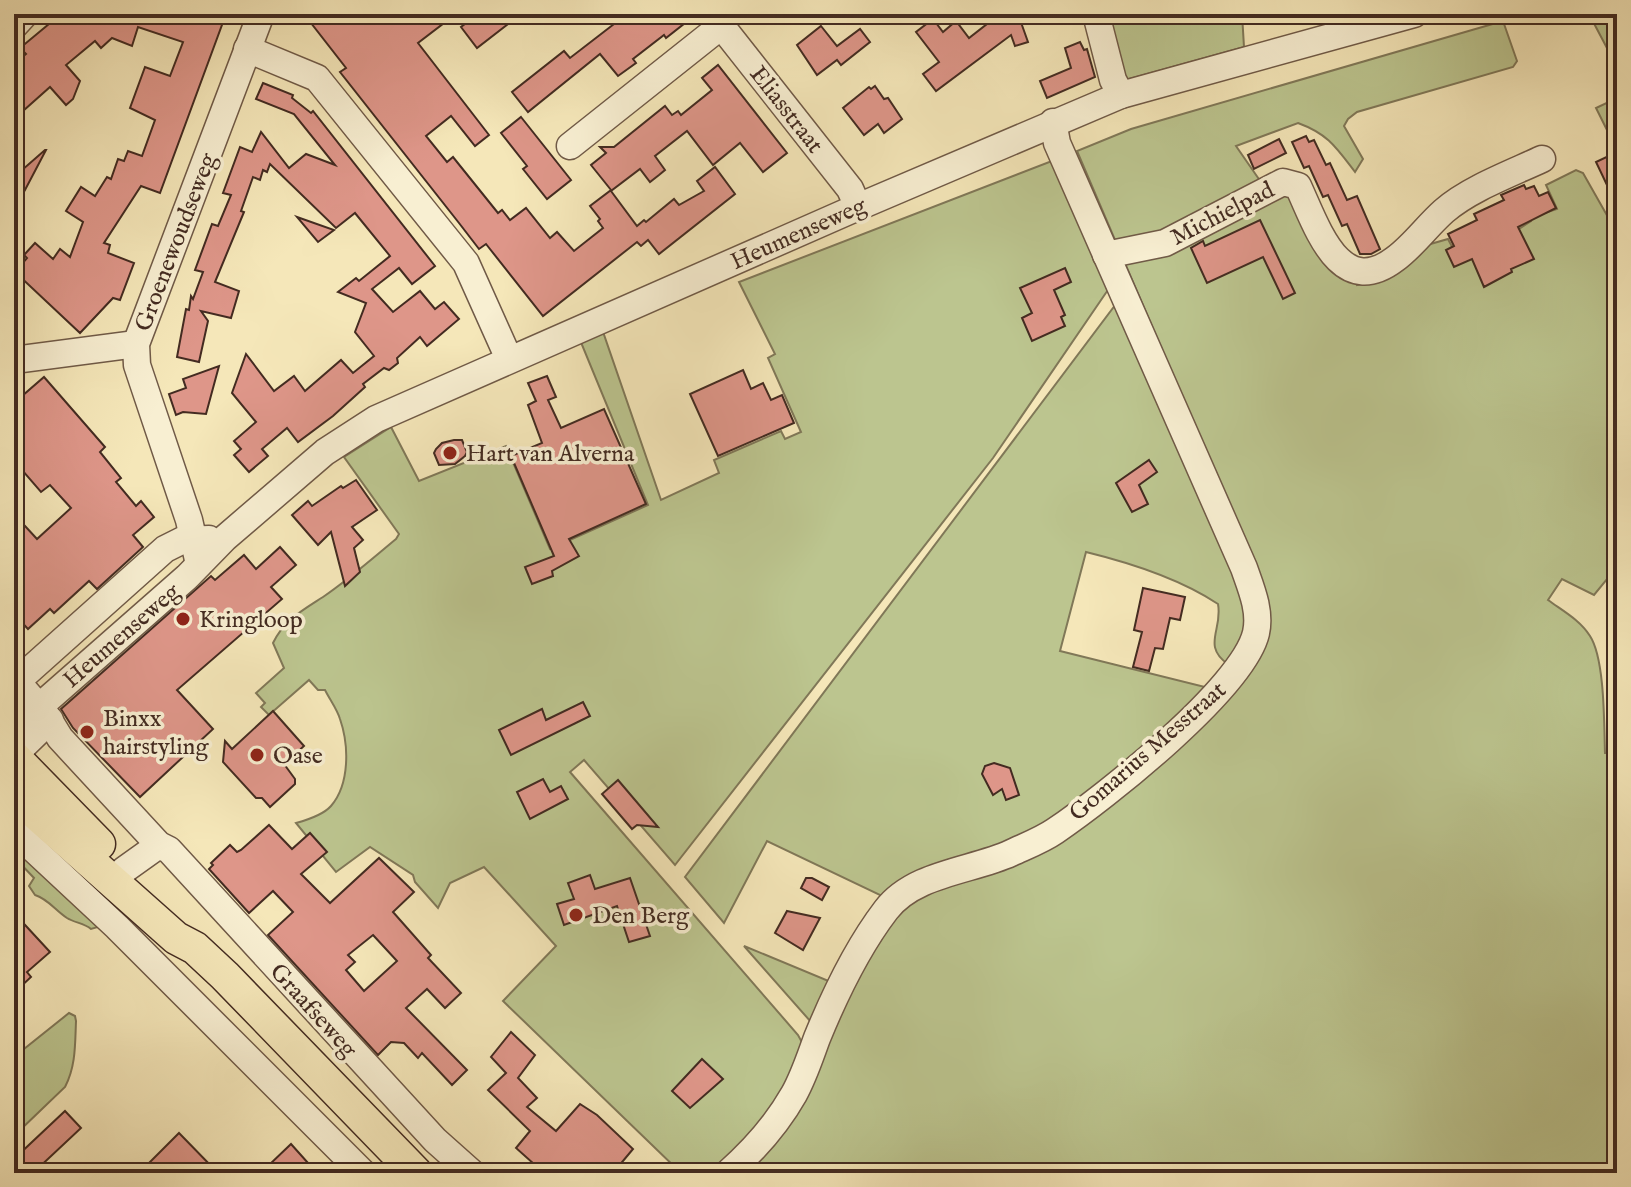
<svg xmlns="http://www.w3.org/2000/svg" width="1631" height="1187" font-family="'IM FELL English',serif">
<rect width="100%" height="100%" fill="#f5e7b9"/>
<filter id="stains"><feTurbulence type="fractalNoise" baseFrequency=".0025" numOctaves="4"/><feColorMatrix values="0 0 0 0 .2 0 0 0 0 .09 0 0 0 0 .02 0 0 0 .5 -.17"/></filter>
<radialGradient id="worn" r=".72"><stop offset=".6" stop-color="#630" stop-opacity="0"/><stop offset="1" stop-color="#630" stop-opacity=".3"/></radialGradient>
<!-- green -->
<g fill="#bcc58f" stroke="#807858" stroke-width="2">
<path d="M1104,14H1242L1244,47L1122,81Z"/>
<path d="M1589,14H1617V67Z"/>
<path d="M1503,21L1517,61L1513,67L1357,112L1348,119L1344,126L1363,159L1355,172C1336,147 1328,134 1298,123L1236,146L1263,185L1278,183L1353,273L1357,285L1371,282L1413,249L1448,239L1458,258L1519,229L1531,221L1530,218L1557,209L1546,185L1576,170L1583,173L1617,233V567L1594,595L1562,579L1548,600C1563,611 1580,620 1590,636C1605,659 1604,725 1605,753H1616L1617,1173H741L860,967L905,903L1008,863L1251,667V558L1077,151L1131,129Z"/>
<path d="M1617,98V130L1608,132L1596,108Z"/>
<path d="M1057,159L1112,284L993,458L675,865L584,760L570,772L798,1035L804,1046L779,1105L716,1173H681L503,1001L556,946L484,867L450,883L438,908L415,882L413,875L370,847L336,872L296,823C307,820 323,815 331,806C350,784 349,745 340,719C337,709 330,700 325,690H318L309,680L269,715L261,707L265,703L256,693L284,668L273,643C284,620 303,610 323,597C348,580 373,558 396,539L399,534L344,457L391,427L419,481L506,446L550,549L648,505L580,340L602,329L661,500L719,473L714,460L781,431L785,439L801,432L768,358L775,354L739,282Z"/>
<path d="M1119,300L1246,606L1245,634L1229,665C1201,646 1223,630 1218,604C1179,578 1131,563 1086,552L1060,651L1209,688L1166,729L1048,824L884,897L767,841L724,923L685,877Z"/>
<path d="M16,847L101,923L98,927L91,929C84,923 75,923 67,918C55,910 48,899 35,895L29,886L34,878L14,857Z"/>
<path d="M744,946L831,982L811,1022Z"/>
<path d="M69,1013L75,1016L76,1021C75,1044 76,1066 65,1087L18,1132L14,1128V1057Z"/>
</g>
<!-- building -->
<g fill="#de9689" stroke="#432b21" stroke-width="2" fill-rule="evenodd">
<path d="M61,14H191L204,19L205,14H226L160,193L141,186L104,243L110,245L108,253L134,263L120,300L113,298L80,333L15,272L27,258L24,255L35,243L53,259L60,249L70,257L83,222L66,211L81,187L95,196L107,177L111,179L118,159L124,161L128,151L142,156L155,120L130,108L145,67L170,76L183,42L138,27L132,46L112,38L101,48L95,41L66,65L80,81L73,99L66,105L50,87L14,119V64L26,54L20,48Z"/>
<path d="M304,14H436L444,23L418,43L489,135L475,146L451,116L426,136L447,162L453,157L498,213L502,210L510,220L526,208L550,238L557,232L574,251L603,228L598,221L600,219L590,206L611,190L591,165L606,153L600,147H614L665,106L672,115L678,111L681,115L712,90L702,78L718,65L787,153L763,172L740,143L713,165L687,131L655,156L665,170L659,175L650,182L640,169L611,191L637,226L644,220L646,222L674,199L679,205L704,191L697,181L715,167L735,194L659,254L648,240L641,246L637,242L543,316L486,244L479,249L459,223L340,72L346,68Z"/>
<path d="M478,14H521L477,48L461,27Z"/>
<path d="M627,14H677L685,23L666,38L664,35L633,59L636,63L618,76L600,54L528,112L512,92L564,51L570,58Z"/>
<path d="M1006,14H1018L1028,42L1015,46L1011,35L936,91L923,74L939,62L916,32L933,19L943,32L956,21L969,38L996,17Z"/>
<path d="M821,26L837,46L860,29L870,42L841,65L837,60L817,75L797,45Z"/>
<path d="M1080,42L1084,50L1087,49L1095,77L1047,98L1040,81L1071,68L1065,48Z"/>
<path d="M263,83L293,95L292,98L311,113L313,111L435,266L412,284L399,268L372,289L393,312L420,291L435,309L444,302L459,319L427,346L420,337L397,358L398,363L389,370L384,368L363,384L365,387L333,416L298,442L287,428L262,449L268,456L249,472L234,455L241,449L234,441L256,422L232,393L246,354L274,391L294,376L305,391L341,360L353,373L374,356L355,332L366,303L338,292L356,278L359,281L390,256L355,213L336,228L270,164L267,172L263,170L260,180L253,177L241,211L244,212L215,282L239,291L231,318L201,311L208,321L199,362L177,357L186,309L189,310L191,296L193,299L203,272L195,270L212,224L218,226L231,195L223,193L240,147L252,152L261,132L289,168L306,154L335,165L294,114L256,99Z"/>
<path d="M875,86L884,99L888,98L902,119L884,133L878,124L864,135L843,108L869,87L871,89Z"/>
<path d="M521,117L571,180L547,199L523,169L527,166L501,133Z"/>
<path d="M1306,136L1309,142L1314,140L1326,165L1330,163L1347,200L1357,196L1380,249L1371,254H1360L1347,224L1342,226L1328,195L1323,197L1309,166L1304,168L1292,142Z"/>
<path d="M1279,139L1286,153L1254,169L1248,155Z"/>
<path d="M45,150H46L25,190L14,177Z"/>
<path d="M1617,152V206L1596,162Z"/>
<path d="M1524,185L1526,189L1534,186L1539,196L1548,192L1556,208L1518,227L1534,259L1511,269L1512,272L1484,287L1472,259L1454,267L1446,250L1454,246L1448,234L1477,220L1474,214L1504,200L1501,195Z"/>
<path d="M297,217L334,230L318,242Z"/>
<path d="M1260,220L1295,293L1283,299L1263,257L1207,283L1191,248L1203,241L1205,246Z"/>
<path d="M1065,268L1071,282L1054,290L1065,315L1061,317L1065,326L1032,341L1022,318L1032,313L1020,288Z"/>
<path d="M219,366L206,414L183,412L176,415L169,394L186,388L183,379Z"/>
<path d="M743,370L751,389L763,383L771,400L782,395L794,423L718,456L690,394Z"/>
<path d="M547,376L556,397L548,400L561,428L604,409L646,504L569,539L579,556L552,571L553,576L532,584L525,567L554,556L511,456L542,443L528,405L536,401L528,383Z"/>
<path d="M44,377L105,447L100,452L121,478L116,482L136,506L141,501L154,517L133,535L143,547L97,589L89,581L54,613L50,609L28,629L14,614V514L37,539L71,508L50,485L41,492L15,462L20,458L14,429V398L22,396Z"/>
<path d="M454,440H462L467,452L465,456L455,464L439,465L434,453L436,449L442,443Z"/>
<path d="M1149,460L1157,472L1139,485L1148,504L1132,512L1116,483Z"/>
<path d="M356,480L377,510L352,527L363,540L354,548L360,572L345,586L331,532L318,545L292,515L308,501L312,506L341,486L343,488Z"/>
<path d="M280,547L296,565L271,587L282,599L177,690L213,729L140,797L73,728L61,709L211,576L215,580L244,555L256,569Z"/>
<path d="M1143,588L1185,597L1180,620L1170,618L1163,649L1155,648L1149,671L1133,667L1142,632L1134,630Z"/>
<path d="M583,702L590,716L511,755L499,730L542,709L546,720Z"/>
<path d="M273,711L304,746L284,764L295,779V784L270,807L262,798H256L223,762L225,741L232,749Z"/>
<path d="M994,763L1010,768L1019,795L1006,800L1002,789L993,795L982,774L985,766Z"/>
<path d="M543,779L550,792L561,786L568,799L530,819L517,792Z"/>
<path d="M618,780L658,827L637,825L632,829L602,794Z"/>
<path d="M269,825L292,849L310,833L327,852L301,874L330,903L379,858L414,892L393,912L431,955L428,958L461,993L445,1008L427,989L406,1008L467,1070L452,1085L422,1053L418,1058L404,1043L391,1042L378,1055L268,935L293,912L273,891L249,913L209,869L213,865L211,863L230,845L237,852L241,850ZM373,935L397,961L364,991L346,970L355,962L348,955Z"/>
<path d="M590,875L595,889L630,878L650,936L629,942L617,906L564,925L557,904L574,899L568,883Z"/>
<path d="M806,878H812L829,887L822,900L801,888Z"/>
<path d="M787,911L820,918L803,950L775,933Z"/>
<path d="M14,913L50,952L27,972L31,977L14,993Z"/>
<path d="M511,1032L535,1055L518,1078L537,1098L527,1107L556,1131L580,1104L597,1115L633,1149L613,1173H544L516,1148L530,1131L488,1090L506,1073L491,1057Z"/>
<path d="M702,1059L723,1079L690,1108L672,1091Z"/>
<path d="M65,1111L81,1128L33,1173H14V1159Z"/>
<path d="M179,1133L218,1173H157L148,1164Z"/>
<path d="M291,1144L317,1173H276L269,1165Z"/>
</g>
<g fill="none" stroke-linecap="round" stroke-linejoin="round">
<defs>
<g id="minor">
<path d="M712,14L850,189L858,207"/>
<path d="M1096,14L1113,80L1121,95"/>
<path d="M14,26L25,14"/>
<path d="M247,49L317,78L466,263L509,359"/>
<path d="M570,146L721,26"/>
<path d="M1106,255L1165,243L1283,182L1298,186C1317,227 1340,301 1395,259C1413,246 1427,226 1444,211C1469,189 1512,173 1542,159"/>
<path d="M14,360L136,344"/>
<path d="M199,564L189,520L137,365L136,344L261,14"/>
<path d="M14,678L46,715L60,738L159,845L169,850L435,1140L472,1173"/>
<path d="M14,684L165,549L183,540L209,539"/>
<path d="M14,729L187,577L225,538L325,452L376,419L858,207L1121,95L1414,14"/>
<path d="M14,755L50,720"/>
<path d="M14,831L117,927L363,1173"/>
<path d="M124,870L159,845"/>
<path d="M728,1173C754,1150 777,1124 794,1094C804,1076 810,1057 817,1038C835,994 857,948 886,910C914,873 972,871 1011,853C1026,846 1042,840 1055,831C1104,798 1243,688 1256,633C1261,611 1251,588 1244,568L1057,143L1053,122"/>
</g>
<g id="major">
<path d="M14,757L99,844"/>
<path d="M14,794L176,938L195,948L225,976L416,1173"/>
</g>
</defs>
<!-- minor casing -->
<use href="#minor" stroke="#705a47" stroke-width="29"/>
<!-- major casing -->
<use href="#major" stroke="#432b21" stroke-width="35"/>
<!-- minor -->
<use href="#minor" stroke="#f8efd2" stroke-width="26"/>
<!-- major -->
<use href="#major" stroke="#f5e7b9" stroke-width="32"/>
</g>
<!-- markers -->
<g fill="#8f2418" stroke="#f8efd2" stroke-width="3">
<circle cx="450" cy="453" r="8"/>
<circle cx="183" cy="619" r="8"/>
<circle cx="87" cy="732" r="8"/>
<circle cx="257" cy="755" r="8"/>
<circle cx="576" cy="915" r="8"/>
</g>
<g text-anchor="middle" stroke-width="7" stroke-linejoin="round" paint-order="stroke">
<!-- street labels -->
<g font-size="24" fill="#432b21" stroke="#f8efd2">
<text transform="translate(787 109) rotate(52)" y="8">Eliasstraat</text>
<text transform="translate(1222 213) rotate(-27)" y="8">Michielpad</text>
<text transform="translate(798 233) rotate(-24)" y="8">Heumenseweg</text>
<text transform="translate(175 242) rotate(-69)" y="8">Groenewoudseweg</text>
<text transform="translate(121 635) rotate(-41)" y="8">Heumenseweg</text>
<text transform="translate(1147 751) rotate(-41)" y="8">Gomarius Messtraat</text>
<text transform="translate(314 1010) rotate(48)" y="8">Graafseweg</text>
</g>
<!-- poi labels -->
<g font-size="24" fill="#432b21" stroke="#f8efd2" text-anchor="start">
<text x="466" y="461">Hart van Alverna</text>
<text x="199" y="627">Kringloop</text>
<text x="103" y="726">Binxx<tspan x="103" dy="28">hairstyling</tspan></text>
<text x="273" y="763">Oase</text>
<text x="592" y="923">Den Berg</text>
</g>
</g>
<!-- margin -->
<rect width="1631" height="1187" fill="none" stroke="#f5e7b9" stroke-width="48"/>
<rect x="16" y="16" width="1599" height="1155" fill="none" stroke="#432b21" stroke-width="4"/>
<rect x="24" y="24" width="1583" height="1139" fill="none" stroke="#432b21" stroke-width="2"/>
<rect width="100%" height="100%" filter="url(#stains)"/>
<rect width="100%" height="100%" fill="url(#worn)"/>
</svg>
